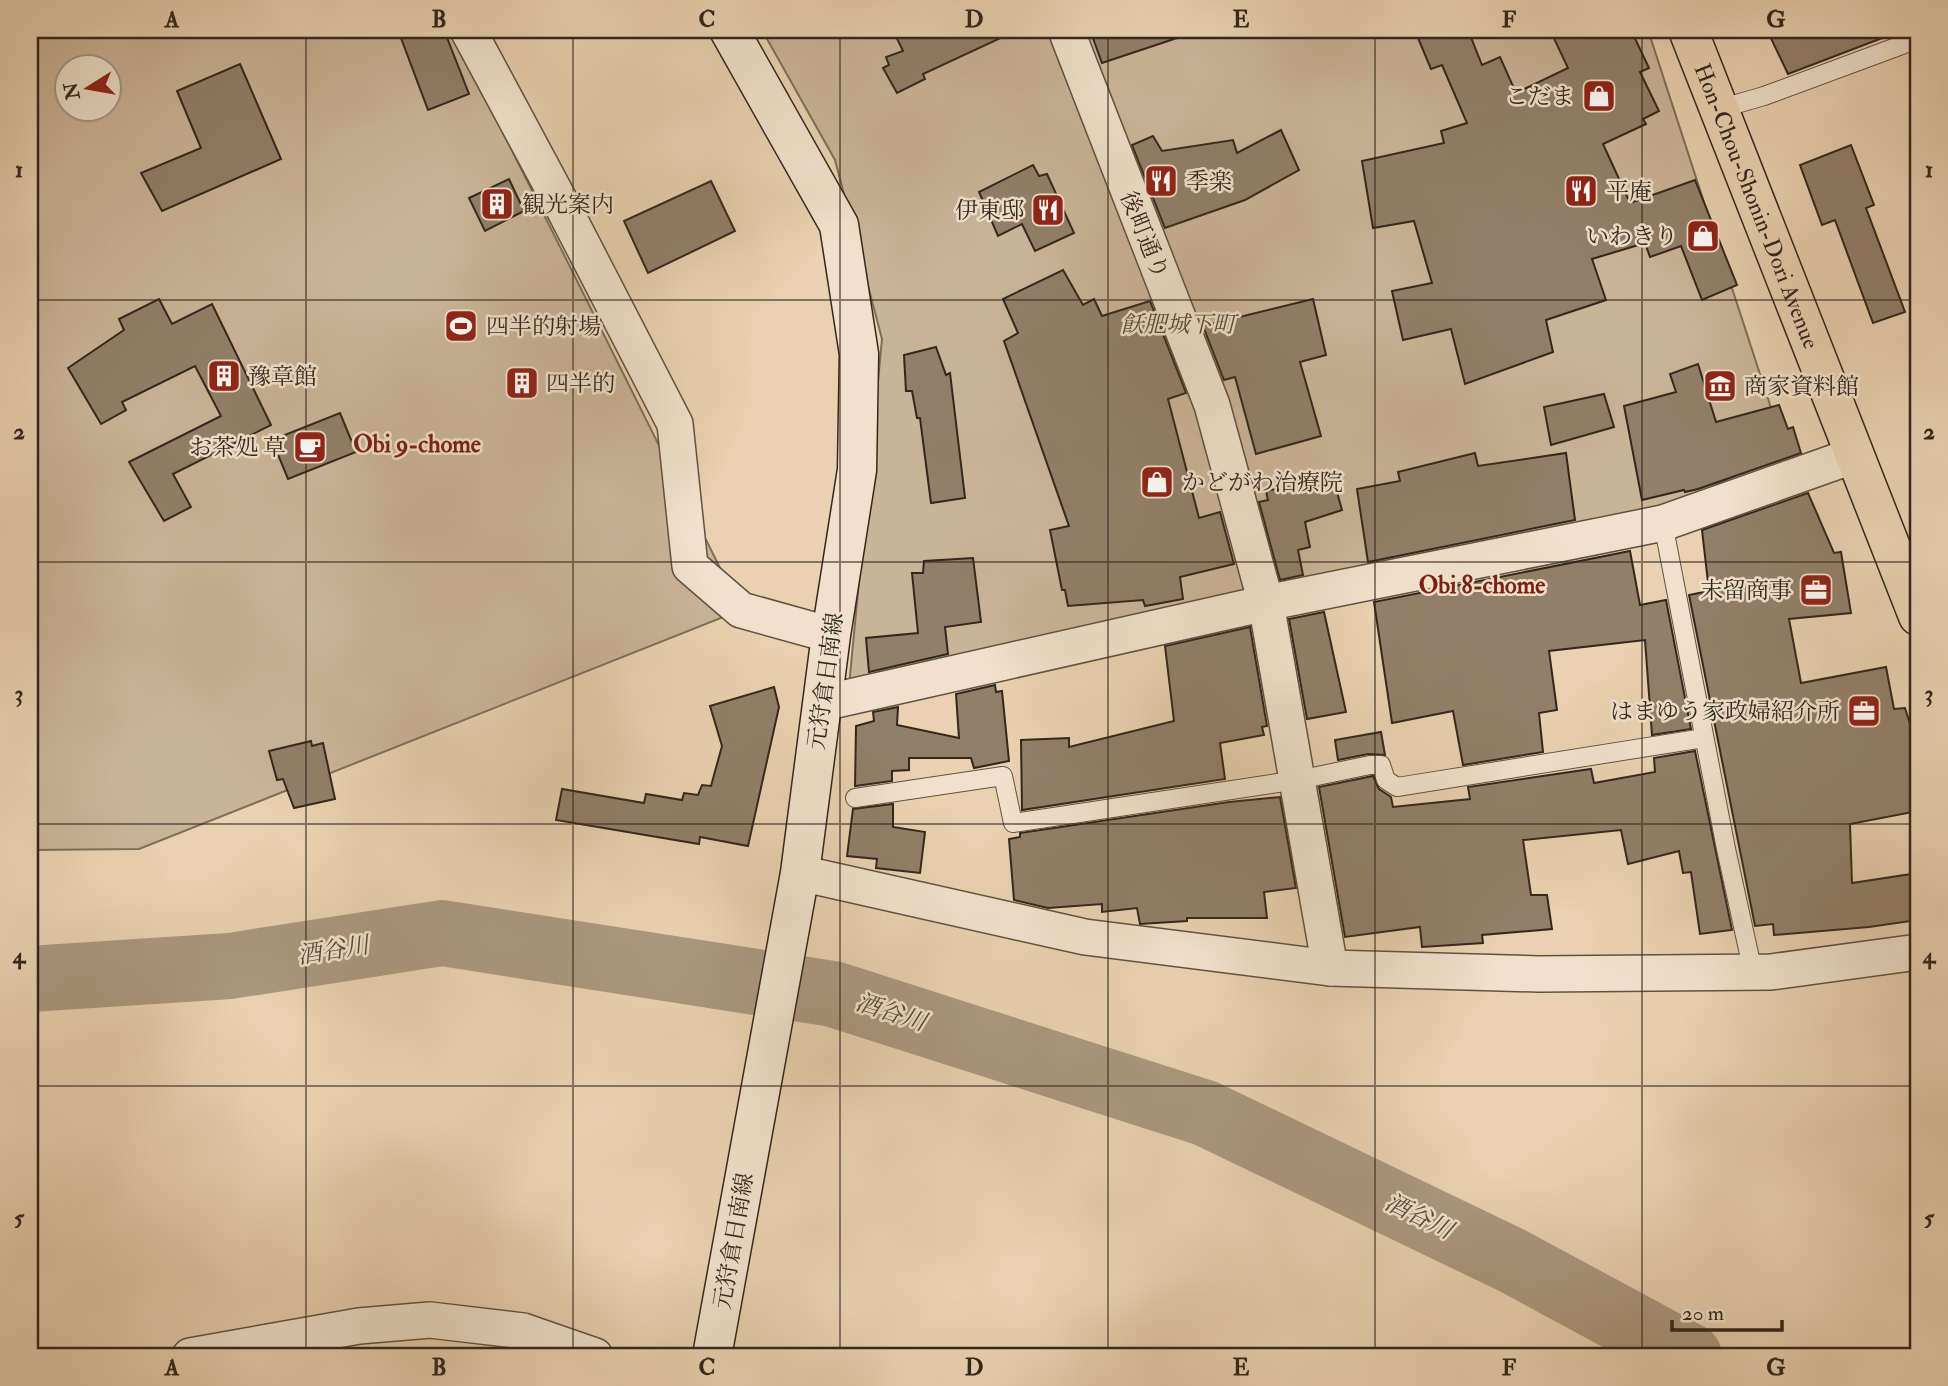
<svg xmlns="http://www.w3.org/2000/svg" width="1948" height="1386" font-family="'IM FELL Double Pica','Noto Serif JP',serif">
<rect width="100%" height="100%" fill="#e9d1b1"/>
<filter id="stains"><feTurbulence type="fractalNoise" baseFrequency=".00286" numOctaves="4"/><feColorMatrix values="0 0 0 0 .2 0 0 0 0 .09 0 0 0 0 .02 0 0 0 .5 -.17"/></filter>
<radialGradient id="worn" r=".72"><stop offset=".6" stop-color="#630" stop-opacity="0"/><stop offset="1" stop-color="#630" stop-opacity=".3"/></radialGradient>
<!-- green -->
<g fill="#cab498" stroke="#7e6e5a" stroke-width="2" fill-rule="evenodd">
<path d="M30,30H452L741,610L139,849L30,850ZM66,66H108V108H66Z"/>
<path d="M762,30H1648L1785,451L1622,531L848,697L882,339L835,160Z"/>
</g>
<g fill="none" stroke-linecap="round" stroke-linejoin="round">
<!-- river -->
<path stroke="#ab977e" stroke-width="66" d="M30,979L230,966L442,933L833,994L1205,1113L1511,1260L1689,1356"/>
</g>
<!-- building -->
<g fill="#927f69" stroke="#33271c" stroke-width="2">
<path d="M398,30H444L469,94L428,110Z"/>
<path d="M893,30H1018L923,74L925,79L897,93L883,68L889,65L886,57L903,51Z"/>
<path d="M1090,30H1185L1186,35L1102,63Z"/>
<path d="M1439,30H1468L1482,65L1500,57L1516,93L1568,68L1550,30H1631L1649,68L1640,72L1659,111L1643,119L1646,124L1603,144L1630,203L1695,180L1737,285L1702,300L1681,246L1650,257L1645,243L1592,259L1606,300L1546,320L1553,352L1465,384L1451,329L1403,340L1392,291L1432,283L1414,221L1373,228L1362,161L1444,143L1441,131L1467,123L1442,65L1431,69L1418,38Z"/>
<path d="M1767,30H1898V32L1788,74Z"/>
<path d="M240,64L281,159L162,211L141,173L201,148L177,91Z"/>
<path d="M1281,130L1299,170L1245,200L1165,228L1132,145L1153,136L1162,151L1233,140L1237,153Z"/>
<path d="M1851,145L1874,205L1866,208L1905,312L1873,323L1835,220L1822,225L1800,165Z"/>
<path d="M1033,165L1039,176L1047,174L1074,233L1035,251L1022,224L998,236L979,192Z"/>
<path d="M509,179L524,211L485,231L469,198Z"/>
<path d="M711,181L735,231L648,273L624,221Z"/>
<path d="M1063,270L1083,305L1094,299L1102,316L1150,301L1186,393L1168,399L1199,518L1220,512L1234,564L1180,577L1183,599L1145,606L1143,600L1068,606L1065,590H1062L1050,530L1069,526L1004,341L1018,333L1003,299Z"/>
<path d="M159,299L172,324L212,304L271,425L173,474L191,507L164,521L129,462L221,416L195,366L122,402L126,410L101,424L68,368L124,330L119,319Z"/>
<path d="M1313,299L1326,355L1300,362L1321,436L1256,454L1235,377L1224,380L1203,326Z"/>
<path d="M936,347L946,375L950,373L965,498L931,503L920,418H917L912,391H906L904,355Z"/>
<path d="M1698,364L1716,422L1779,405L1788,429L1793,427L1801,453L1698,489L1685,492L1684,490L1642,500L1624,406L1676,392L1670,374Z"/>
<path d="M1604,394L1614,427L1551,445L1544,407Z"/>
<path d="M340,413L356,452L288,479L272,440Z"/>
<path d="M1475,453L1478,466L1566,453L1575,520L1368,562L1357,489L1400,481L1398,472Z"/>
<path d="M1333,478L1342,510L1305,522L1310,547L1298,550L1303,575L1280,580L1259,502L1268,500L1266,491Z"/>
<path d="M1808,493L1834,553L1841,552L1851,613L1789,619L1801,683L1886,667L1894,709L1905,708L1918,749V811L1850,824L1852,883L1918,873V920L1869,927L1774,935L1773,924L1755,926L1689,595L1709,591L1702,530Z"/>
<path d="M1630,551L1640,605L1666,600L1691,729L1652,735L1645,640L1549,651L1557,710L1539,713L1543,752L1463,765L1453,711L1392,723L1374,602Z"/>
<path d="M973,558L981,622L945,627L948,654L869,672L866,638L918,633L912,573H923L924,561Z"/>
<path d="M1324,612L1346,712L1307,719L1289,619Z"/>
<path d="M1250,627L1267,726L1262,727L1264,735L1220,743L1225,779L1022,810L1021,740L1069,738V747L1174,721L1165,646Z"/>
<path d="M995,685L996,692L1002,691L1009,761L974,768L971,758H909V770L892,771V781L855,786L856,726L874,721L873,712L898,707L897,725L959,738L956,694Z"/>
<path d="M774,687L779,707L748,846L700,837L699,844L556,820L562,789L644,803L646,794L682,800L684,793L698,795L702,785L711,786L722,746L710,706Z"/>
<path d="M1381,732L1385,755L1368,754L1338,760L1335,740Z"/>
<path d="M311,741L312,746L323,743L335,799L294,808L283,779L277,780L269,751Z"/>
<path d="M1695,751L1732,930L1700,934L1691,872L1683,873L1679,851L1628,864L1621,830L1523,840L1531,895H1547L1552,929L1482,935L1483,943L1422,947L1420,927L1345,937L1319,787L1373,776L1379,789L1391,797L1393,807L1470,799L1468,787L1591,769L1594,783L1655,772L1654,758Z"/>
<path d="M1280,797L1296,888L1264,892L1267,918H1187V921L1140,924L1137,908L1102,912V904L1048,908L1014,900L1009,839L1020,837V833L1229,802Z"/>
<path d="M893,804V827L925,832L920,873L876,868L877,859L847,856L853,809Z"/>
</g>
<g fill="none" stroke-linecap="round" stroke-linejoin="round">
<defs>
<g id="service">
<path d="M1719,109L1764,96L1918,39"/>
<path d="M1663,523L1726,849L1753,972"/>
<path d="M855,798L1003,776L1013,823L1298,780L1370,765H1381L1386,780L1397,787L1704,738"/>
</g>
<g id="minor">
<path d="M468,30L563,207L675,424L690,566L741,610L831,635"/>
<path d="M1066,30L1212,405L1266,603L1330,968"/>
<path d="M823,703L1266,603L1663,523L1855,455"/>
<path d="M800,873L1085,937L1330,968L1539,974L1771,972L1918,952"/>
<path d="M190,1356L359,1326L430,1320L523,1331L595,1356"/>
</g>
<path id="secondary" d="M712,1356L800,873L831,635L857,470L859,354L839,225L729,30"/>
<g id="trunk">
<path id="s1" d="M1688,30L1918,616"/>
</g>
</defs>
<!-- service casing -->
<use href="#service" stroke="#605241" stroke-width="20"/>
<!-- minor casing -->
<use href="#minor" stroke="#605241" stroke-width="38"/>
<!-- secondary casing -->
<use href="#secondary" stroke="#33271c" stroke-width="41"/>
<!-- trunk casing -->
<use href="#trunk" stroke="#33271c" stroke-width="41"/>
<!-- service -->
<use href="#service" stroke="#f1e1cc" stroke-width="18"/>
<!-- minor -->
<use href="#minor" stroke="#f1e1cc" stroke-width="35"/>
<!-- secondary -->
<use href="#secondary" stroke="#f1e1cc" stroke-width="38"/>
<!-- trunk -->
<use href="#trunk" stroke="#e9d1b1" stroke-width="38"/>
</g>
<!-- grid -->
<path fill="none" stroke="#33271c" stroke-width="2" stroke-opacity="0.55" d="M306,30V1356M573,30V1356M840,30V1356M1108,30V1356M1375,30V1356M1642,30V1356M30,300H1918M30,562H1918M30,824H1918M30,1086H1918"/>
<!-- icons -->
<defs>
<symbol id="shop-square" viewBox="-11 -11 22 22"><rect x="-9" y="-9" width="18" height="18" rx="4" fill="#8f2418" stroke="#f1e1cc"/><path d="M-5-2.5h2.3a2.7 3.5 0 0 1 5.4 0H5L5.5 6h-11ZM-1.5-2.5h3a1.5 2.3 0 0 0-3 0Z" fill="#fff"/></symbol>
<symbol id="restaurant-square" viewBox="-11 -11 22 22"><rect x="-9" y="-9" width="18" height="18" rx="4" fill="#8f2418" stroke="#f1e1cc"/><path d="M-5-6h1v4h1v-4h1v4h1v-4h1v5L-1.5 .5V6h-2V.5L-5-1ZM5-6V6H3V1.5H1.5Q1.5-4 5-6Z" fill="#fff"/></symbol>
<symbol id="building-square" viewBox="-11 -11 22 22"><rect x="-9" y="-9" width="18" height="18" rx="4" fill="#8f2418" stroke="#f1e1cc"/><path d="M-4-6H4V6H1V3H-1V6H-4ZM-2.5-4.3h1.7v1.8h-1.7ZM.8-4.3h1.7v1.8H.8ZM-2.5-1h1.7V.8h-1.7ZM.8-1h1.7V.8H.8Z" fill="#fff"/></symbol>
<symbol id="stadium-square" viewBox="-11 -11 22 22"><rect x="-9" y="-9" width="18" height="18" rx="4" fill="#8f2418" stroke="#f1e1cc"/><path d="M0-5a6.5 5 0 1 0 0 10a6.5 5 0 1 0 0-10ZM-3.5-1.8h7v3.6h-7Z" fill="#fff"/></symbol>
<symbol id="museum-square" viewBox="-11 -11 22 22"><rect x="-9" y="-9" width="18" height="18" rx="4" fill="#8f2418" stroke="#f1e1cc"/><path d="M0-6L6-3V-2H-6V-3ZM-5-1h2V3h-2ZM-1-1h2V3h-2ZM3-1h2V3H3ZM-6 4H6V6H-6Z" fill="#fff"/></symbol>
<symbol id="cafe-square" viewBox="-11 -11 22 22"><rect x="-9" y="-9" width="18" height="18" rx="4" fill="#8f2418" stroke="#f1e1cc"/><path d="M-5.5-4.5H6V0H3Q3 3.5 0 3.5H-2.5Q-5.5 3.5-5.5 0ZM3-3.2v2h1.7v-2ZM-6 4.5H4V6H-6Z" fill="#fff"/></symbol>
<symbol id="office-square" viewBox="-11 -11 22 22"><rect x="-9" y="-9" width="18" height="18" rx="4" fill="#8f2418" stroke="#f1e1cc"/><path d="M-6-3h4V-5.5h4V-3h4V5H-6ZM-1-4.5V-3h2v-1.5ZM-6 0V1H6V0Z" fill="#fff"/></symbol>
</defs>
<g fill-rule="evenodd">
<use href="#shop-square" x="1580" y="77" width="38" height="38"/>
<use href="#restaurant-square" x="1142" y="162" width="38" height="38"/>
<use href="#restaurant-square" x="1562" y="172" width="38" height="38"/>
<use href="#building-square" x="478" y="185" width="38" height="38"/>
<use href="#restaurant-square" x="1029" y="191" width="38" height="38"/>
<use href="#shop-square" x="1684" y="217" width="38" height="38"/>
<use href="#stadium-square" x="442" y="307" width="38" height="38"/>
<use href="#building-square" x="205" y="357" width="38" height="38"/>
<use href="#building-square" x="503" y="364" width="38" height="38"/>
<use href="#museum-square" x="1701" y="367" width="38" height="38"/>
<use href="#cafe-square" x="291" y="428" width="38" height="38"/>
<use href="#shop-square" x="1138" y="463" width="38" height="38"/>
<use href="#office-square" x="1797" y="571" width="38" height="38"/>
<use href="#office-square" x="1845" y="692" width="38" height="38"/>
</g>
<g text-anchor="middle" stroke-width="5" stroke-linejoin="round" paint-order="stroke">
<!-- poi labels -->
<g font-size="23" fill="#33271c" stroke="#f1e1cc" text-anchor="start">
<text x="1574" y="104" text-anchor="end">こだま</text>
<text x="1186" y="189">季楽</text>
<text x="1606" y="199">平庵</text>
<text x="522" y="212">観光案内</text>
<text x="1024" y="218" text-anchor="end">伊東邸</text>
<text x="1678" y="244" text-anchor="end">いわきり</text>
<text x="486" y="334">四半的射場</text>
<text x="248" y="384">豫章館</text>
<text x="546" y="391">四半的</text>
<text x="1744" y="394">商家資料館</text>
<text x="286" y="455" text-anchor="end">お茶処 草</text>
<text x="1182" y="490">かどがわ治療院</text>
<text x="1792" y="598" text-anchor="end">末留商事</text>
<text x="1840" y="719" text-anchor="end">はまゆう家政婦紹介所</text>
</g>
<!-- street labels -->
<g font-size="23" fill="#33271c" stroke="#f1e1cc">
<text dy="8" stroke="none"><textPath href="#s1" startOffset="189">Hon-Chou-Shonin-Dori Avenue</textPath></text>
<text transform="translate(1145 235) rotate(68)" y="8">後町通り</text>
<text transform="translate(825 681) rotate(-82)" y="8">元狩倉日南線</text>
<text transform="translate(733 1241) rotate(-80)" y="8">元狩倉日南線</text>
</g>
<!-- park labels -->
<g font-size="23" font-style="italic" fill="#594a3b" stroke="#f1e1cc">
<text x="1178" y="332">飫肥城下町</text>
</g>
<!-- neighbourhood labels -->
<g font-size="24" font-weight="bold" fill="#7a1f14" stroke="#f1e1cc">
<text x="417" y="452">Obi 9-chome</text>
<text x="1482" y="593">Obi 8-chome</text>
</g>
<!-- water labels -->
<g font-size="24" font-style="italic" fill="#574939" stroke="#f1e1cc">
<text transform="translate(333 950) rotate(-9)" y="8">酒谷川</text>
<text transform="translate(891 1012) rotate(18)" y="8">酒谷川</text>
<text transform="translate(1419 1216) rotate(26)" y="8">酒谷川</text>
</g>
</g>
<!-- margin -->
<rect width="1948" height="1386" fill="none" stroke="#e9d1b1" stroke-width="77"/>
<!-- north arrow -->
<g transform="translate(88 88) rotate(259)"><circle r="33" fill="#f1e1cc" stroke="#a59786" stroke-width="2"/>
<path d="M0-5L12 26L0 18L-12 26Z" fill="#8f2418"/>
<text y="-10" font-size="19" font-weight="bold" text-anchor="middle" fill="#33271c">N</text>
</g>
<!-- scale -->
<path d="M1672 1320v10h110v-10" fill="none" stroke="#33271c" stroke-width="3.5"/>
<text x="1682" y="1320" font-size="21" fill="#33271c" stroke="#f1e1cc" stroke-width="5" paint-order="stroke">20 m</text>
<rect x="38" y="38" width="1872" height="1310" fill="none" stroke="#33271c" stroke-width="2.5"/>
<g font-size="23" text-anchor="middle" font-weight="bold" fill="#33271c">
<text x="172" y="27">A</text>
<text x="439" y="27">B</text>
<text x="707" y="27">C</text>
<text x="974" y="27">D</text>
<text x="1241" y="27">E</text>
<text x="1509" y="27">F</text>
<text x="1776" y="27">G</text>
<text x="19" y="177">1</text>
<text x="1929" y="177">1</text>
<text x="19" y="439">2</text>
<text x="1929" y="439">2</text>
<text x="19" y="701">3</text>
<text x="1929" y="701">3</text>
<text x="19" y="963">4</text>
<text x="1929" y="963">4</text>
<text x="19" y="1225">5</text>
<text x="1929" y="1225">5</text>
<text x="172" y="1375">A</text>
<text x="439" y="1375">B</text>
<text x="707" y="1375">C</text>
<text x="974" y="1375">D</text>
<text x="1241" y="1375">E</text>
<text x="1509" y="1375">F</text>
<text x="1776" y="1375">G</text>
</g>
<rect width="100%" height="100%" filter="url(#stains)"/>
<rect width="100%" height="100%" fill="url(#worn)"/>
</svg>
